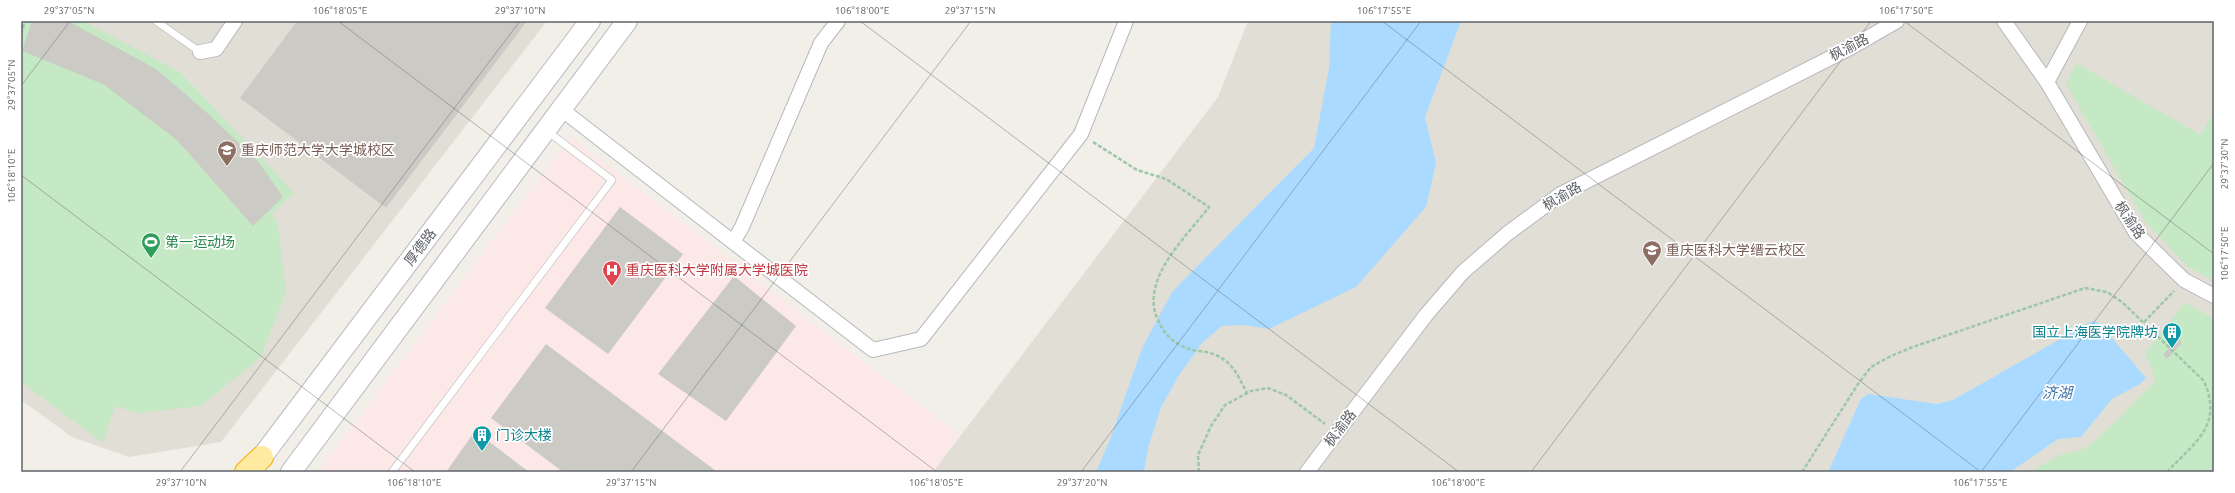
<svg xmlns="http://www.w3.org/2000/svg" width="2235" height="493" font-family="Ubuntu,'Noto Sans SC',sans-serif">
<rect width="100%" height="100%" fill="#f1efe8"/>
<!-- education -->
<g fill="#e1ded6">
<path d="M21,21H547L221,442L129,457L72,437L21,400Z"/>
<path d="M1248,21H2214V472H933L1218,97Z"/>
</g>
<!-- medical -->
<path fill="#fce8e6" d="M571,137L960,436L933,472H318Z"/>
<!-- green -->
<g fill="#c5e8c5">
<path d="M21,21H83L180,72L294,193L272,213L278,226L286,291L261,357L201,406L137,413L115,406L103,443L21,382Z"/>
<path d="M2076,63L2201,135L2214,110V281L2187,266L2145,221L2066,84Z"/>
<path d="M2185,302L2214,319V472H2031C2039,467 2053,458 2060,455C2069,452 2079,453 2087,447C2111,429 2133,402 2156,381L2145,353Z"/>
</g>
<!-- water -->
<g fill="#aadaff">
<path d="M1331,21H1461L1425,117L1436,163L1426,207L1356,287L1269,329L1245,325L1222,326L1202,343L1178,377L1161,407L1148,448L1144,472H1096L1111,437L1142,348L1172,292L1314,148L1329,68Z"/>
<path d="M2092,321L2099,323L2146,378L2140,384L2112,399L2081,437L2058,439L2010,472H1828L1861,399L1868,394L1937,404L1953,400Z"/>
</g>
<!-- building -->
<g fill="#cccac5">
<path d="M32,21H68L156,69L204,110L257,160L283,197L253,226L177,140L103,84L22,51Z"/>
<path d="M297,21H527L386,208L240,98Z"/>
<path d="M620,207L683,254L608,354L545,308Z"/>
<path d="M734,276L796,326L726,421L658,374Z"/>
<path d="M2178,338L2182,343L2167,359L2163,355Z"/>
<path d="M546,344L716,471L715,472H563L491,418Z"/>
<path d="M475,431L529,472H446Z"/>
</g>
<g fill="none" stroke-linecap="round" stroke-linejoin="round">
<defs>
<g id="service">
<path d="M156,21L200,52"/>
<path d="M392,472L612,180L547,131"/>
</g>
<g id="minor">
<path d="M838,21L821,43L742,227L733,242L873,350L921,339L1081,134L1126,21"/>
<path d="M2004,21L2047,82L2136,233L2184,280L2214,296"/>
<path d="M200,52L216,49L235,21"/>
<path d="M2047,82L2080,21"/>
<path d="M561,109L733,242"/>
<path d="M1307,472L1426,315L1463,272L1508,233L1561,194L1850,48L1897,21"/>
</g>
<g id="secondary">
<path d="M252,470L590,21"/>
<path d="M291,472L627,21"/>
</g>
<path id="trunk" d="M246,472L262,457"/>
</defs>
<!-- service casing -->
<use href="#service" stroke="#b5b8bc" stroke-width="8"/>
<!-- minor casing -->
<use href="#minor" stroke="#b5b8bc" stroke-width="16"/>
<!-- secondary casing -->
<use href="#secondary" stroke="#b6babf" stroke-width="22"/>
<!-- trunk casing -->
<use href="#trunk" stroke="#f9ab00" stroke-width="24"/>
<!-- path -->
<g stroke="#9cc7a9" stroke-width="2.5" stroke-dasharray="4 2" stroke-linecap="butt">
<path d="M21,34L25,21"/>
<path d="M1093,142L1137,170L1166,179L1209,207C1186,237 1139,280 1158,320C1163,332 1170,340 1182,346C1189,350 1198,351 1206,352C1231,358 1236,372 1247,393"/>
<path d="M2144,322L2174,291"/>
<path d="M1199,472L1198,455L1211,426L1225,405L1251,391L1268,388L1286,395L1325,424"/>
<path d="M1802,472L1858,384L1871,367L1889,357L1910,348L2085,288L2107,292L2122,302L2204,381C2223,426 2196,441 2167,472"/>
</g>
<!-- service -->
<use href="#service" stroke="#fff" stroke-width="7"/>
<!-- minor -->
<use href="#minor" stroke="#fff" stroke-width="14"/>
<!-- secondary -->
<use href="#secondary" stroke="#fff" stroke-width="20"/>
<!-- trunk -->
<use href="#trunk" stroke="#feeaa1" stroke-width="22"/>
</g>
<!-- ticks -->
<path fill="none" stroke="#5f6368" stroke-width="1" stroke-opacity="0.45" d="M338,21L937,472M860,21L1459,472M1382,21L1981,472M1904,21L2214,254M21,86L70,21M21,175L415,472M180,472L520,21M631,472L971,21M1081,472L1421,21M1531,472L1871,21M1981,472L2214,163"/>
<!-- icons -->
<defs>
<symbol id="university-pin" viewBox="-11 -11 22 30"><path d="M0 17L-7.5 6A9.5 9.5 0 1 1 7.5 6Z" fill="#8d6e63" stroke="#fff"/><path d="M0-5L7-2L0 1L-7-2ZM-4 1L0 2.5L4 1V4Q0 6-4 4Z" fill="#fff"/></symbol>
<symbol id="stadium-pin" viewBox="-11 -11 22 30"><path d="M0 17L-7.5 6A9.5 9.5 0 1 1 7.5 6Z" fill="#2e9e5b" stroke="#fff"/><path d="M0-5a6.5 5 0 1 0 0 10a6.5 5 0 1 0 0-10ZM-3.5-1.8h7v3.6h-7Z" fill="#fff"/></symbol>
<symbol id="hospital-pin" viewBox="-11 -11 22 30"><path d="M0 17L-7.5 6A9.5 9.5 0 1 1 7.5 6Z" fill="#e0444e" stroke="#fff"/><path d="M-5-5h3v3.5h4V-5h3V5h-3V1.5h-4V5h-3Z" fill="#fff"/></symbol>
<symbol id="building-pin" viewBox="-11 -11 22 30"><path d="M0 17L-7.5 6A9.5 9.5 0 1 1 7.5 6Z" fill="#0f9aa8" stroke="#fff"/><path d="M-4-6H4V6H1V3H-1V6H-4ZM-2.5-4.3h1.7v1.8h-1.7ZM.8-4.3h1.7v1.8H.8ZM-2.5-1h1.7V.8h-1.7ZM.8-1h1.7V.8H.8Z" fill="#fff"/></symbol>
</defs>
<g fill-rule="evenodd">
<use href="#university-pin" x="216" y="139" width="22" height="30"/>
<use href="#stadium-pin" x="140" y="231" width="22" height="30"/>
<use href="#university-pin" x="1641" y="239" width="22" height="30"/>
<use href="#hospital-pin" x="601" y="259" width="22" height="30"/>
<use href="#building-pin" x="2161" y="321" width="22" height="30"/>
<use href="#building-pin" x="471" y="424" width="22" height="30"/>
</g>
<g text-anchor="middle" stroke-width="3.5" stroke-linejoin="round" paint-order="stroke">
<!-- street labels -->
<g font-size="14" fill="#5f6368" stroke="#fff">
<text transform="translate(1849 47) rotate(-28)" y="5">枫渝路</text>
<text transform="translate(1562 196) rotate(-31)" y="5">枫渝路</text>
<text transform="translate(2130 220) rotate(56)" y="5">枫渝路</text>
<text transform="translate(420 247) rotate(-53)" y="5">厚德路</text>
<text transform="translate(1340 428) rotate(-53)" y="5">枫渝路</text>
</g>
<!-- education labels -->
<g font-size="14" fill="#785e54" stroke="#fff" text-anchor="start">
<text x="241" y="155">重庆师范大学大学城校区</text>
<text x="1666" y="255">重庆医科大学缙云校区</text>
</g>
<!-- leisure labels -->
<g font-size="14" fill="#27864d" stroke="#fff" text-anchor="start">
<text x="165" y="247">第一运动场</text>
</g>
<!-- health labels -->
<g font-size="14" fill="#be3a42" stroke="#fff" text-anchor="start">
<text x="626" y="275">重庆医科大学附属大学城医院</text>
</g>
<!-- culture labels -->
<g font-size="14" fill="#0d838f" stroke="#fff" text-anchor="end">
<text x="2158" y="337">国立上海医学院牌坊</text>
<text x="496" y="440" text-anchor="start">门诊大楼</text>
</g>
<!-- water labels -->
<g font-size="15" font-style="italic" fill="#4174aa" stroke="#fff">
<text x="2057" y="398">济湖</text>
</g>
</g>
<!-- border -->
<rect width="2235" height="493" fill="none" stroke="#ffffff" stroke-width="44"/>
<rect x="22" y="22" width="2191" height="449" fill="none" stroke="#5f6368" stroke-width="1.5"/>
<g font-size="10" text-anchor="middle" fill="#5f6368">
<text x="69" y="14">29°37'05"N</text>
<text x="340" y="14">106°18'05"E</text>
<text x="520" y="14">29°37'10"N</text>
<text x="862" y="14">106°18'00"E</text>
<text x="970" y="14">29°37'15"N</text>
<text x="1384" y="14">106°17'55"E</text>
<text x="1906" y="14">106°17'50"E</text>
<text transform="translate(11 85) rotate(-90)" y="4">29°37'05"N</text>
<text transform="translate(2224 164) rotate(-90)" y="4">29°37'30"N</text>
<text transform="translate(11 176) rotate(-90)" y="4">106°18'10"E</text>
<text transform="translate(2224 254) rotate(-90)" y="4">106°17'50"E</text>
<text x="181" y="486">29°37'10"N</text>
<text x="414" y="486">106°18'10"E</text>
<text x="631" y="486">29°37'15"N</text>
<text x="936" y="486">106°18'05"E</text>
<text x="1082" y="486">29°37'20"N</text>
<text x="1458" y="486">106°18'00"E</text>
<text x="1980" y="486">106°17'55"E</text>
</g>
</svg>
